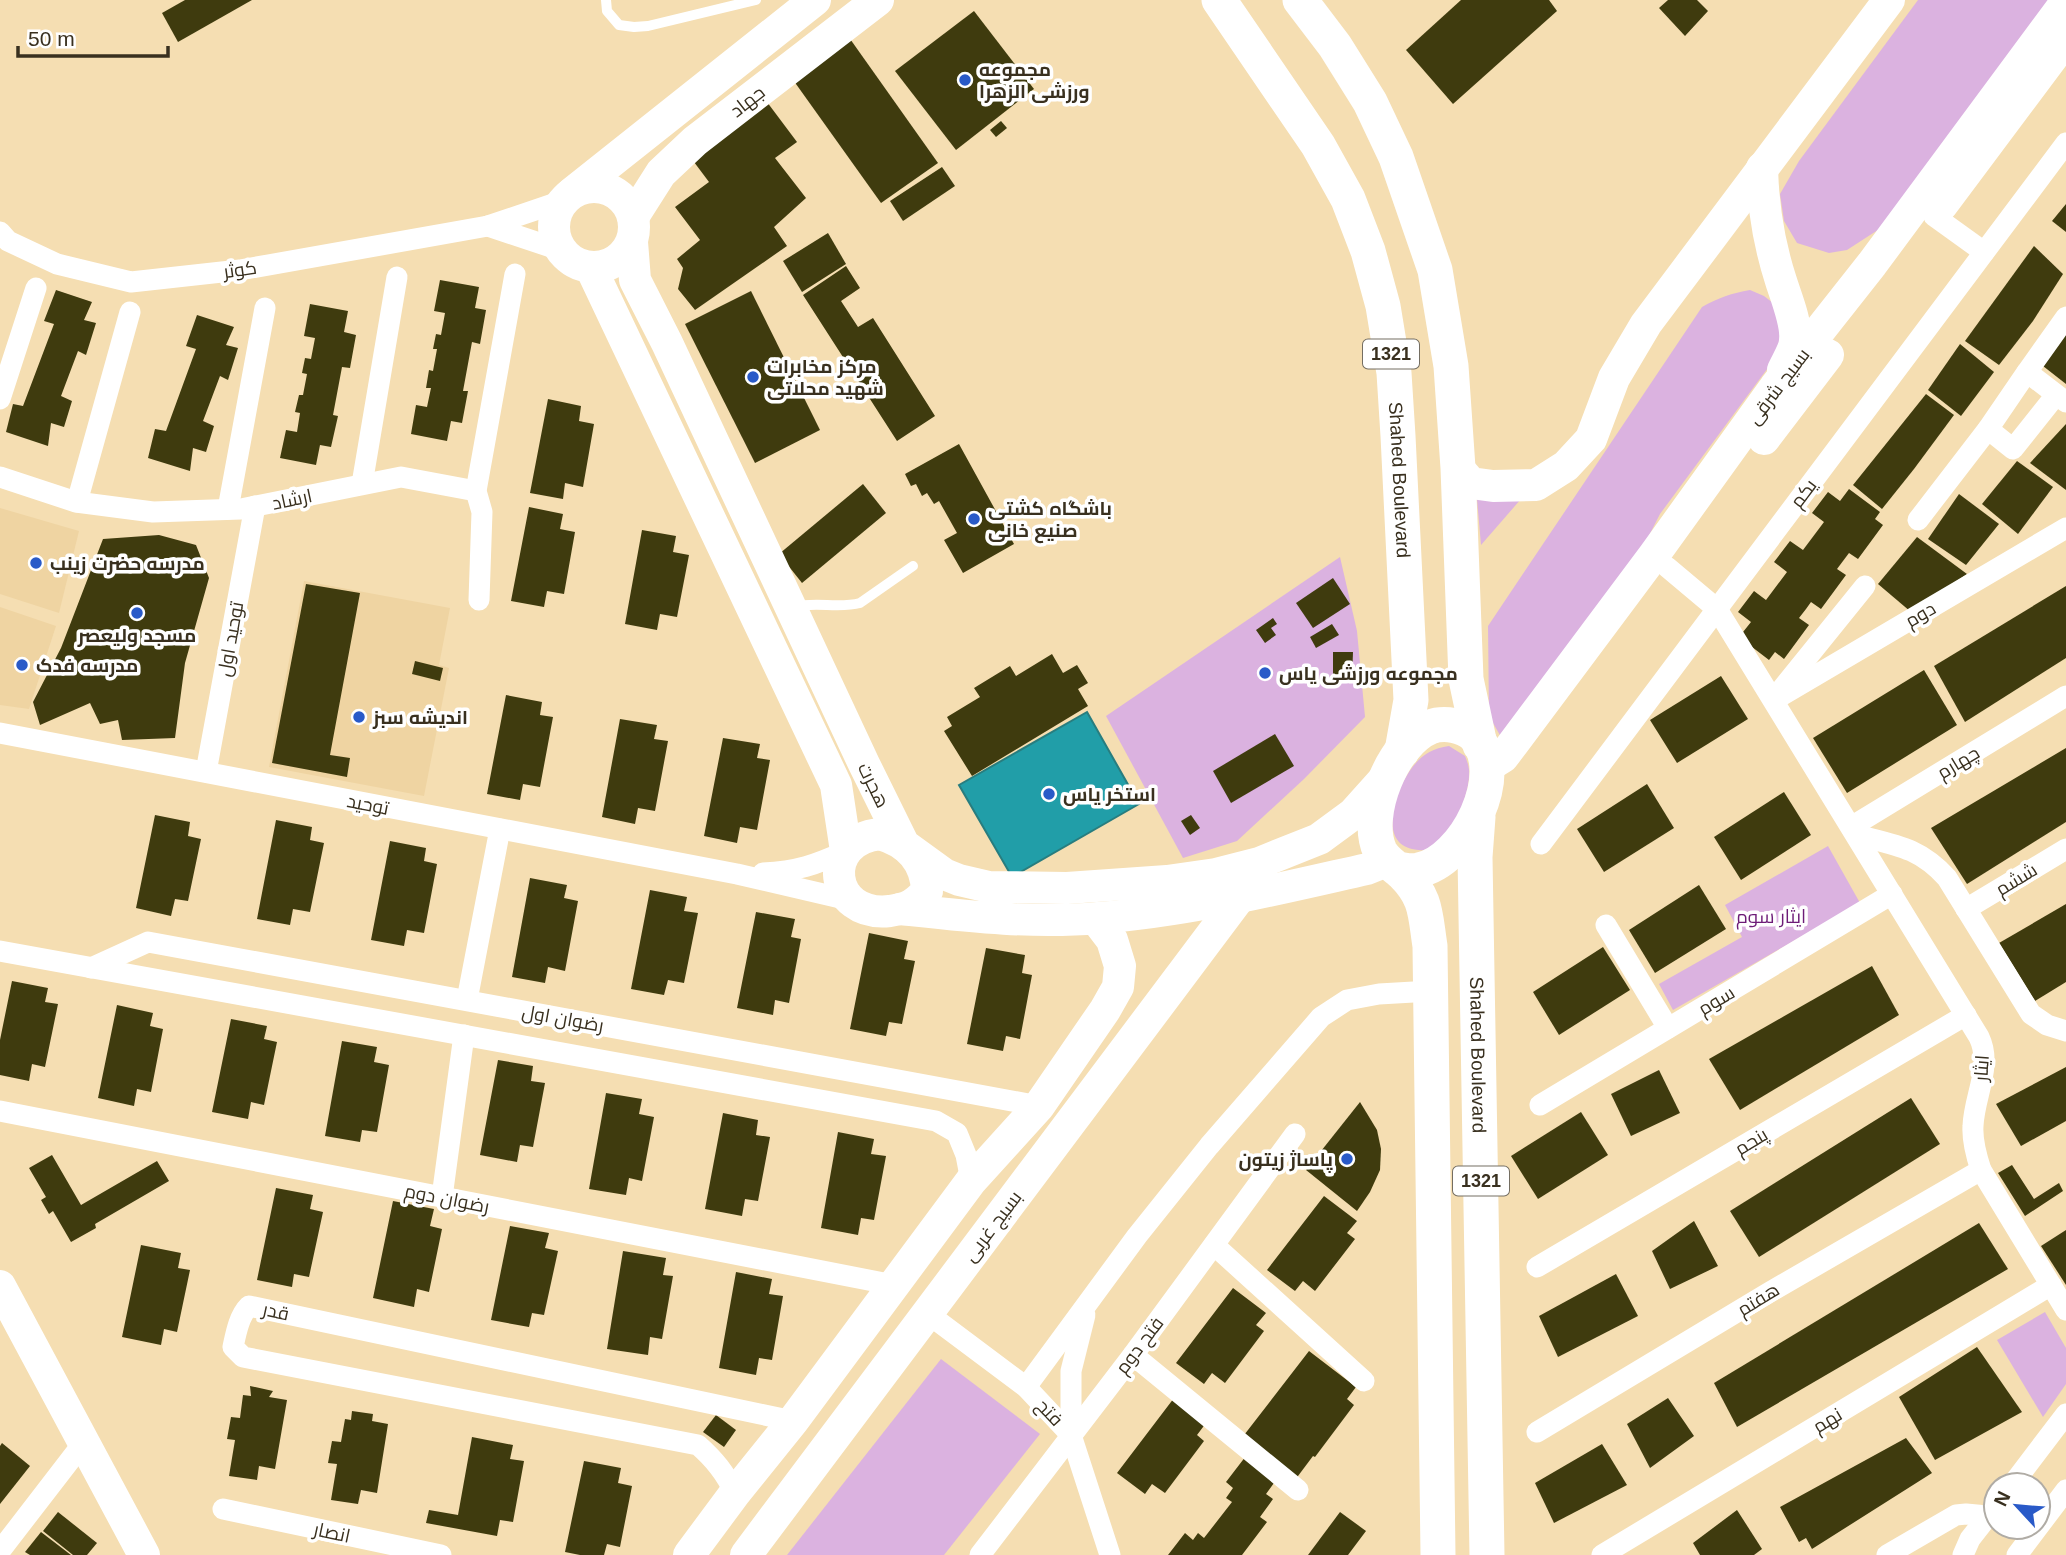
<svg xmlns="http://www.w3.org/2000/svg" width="2066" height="1555" font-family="Helvetica,Cairo,sans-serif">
<rect width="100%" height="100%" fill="#f5deb2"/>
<!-- built -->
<g fill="#efd4a2">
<path d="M0,508L79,531L59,613L0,594Z"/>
<path d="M304,581L450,608L439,665L449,668L424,796L269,767Z"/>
<path d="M0,607L56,626L29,709L0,705Z"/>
</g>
<!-- green -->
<g fill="#dbb2e0">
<path d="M1918,0H2051L1884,226L1847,250L1829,253L1797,243L1784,221L1780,194L1799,161Z"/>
<path d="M1750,290L1764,296L1777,306L1783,332L1776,357L1660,514L1629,575L1501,737L1489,716L1488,626L1702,307C1718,298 1732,293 1750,290Z"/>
<path d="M1477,499H1521L1481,545Z"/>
<path d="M1340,557L1357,631L1365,717L1304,779L1237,841L1183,858L1106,716Z"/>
<path d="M1449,746L1465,756C1468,763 1470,770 1469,777C1468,800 1450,840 1427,849C1422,851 1417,850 1412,849C1382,842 1393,803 1402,784C1413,763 1425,749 1449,746Z"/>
<path d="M1828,846L1860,903L1673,1010L1659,984L1742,937L1725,905Z"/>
<path d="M2045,1312L2066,1348V1384L2043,1417L1997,1340Z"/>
<path d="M941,1359L1040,1434L944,1555H787Z"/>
</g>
<!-- water -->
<path fill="#219ea8" stroke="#287d7f" stroke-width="2" d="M1087,712L1139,804L1012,877L959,785Z"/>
<!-- building -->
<g fill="#3f3b0e">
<path d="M185,0H252L178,42L162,13Z"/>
<path d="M1461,0H1549L1557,11L1453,104L1406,50Z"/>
<path d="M1668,0H1697L1708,11L1685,36L1659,8Z"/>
<path d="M974,11L1034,89L956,150L895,71Z"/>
<path d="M848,36L938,163L881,203L791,77Z"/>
<path d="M767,102L797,142L775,158L806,198L774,227L787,246L695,310L678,289L683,268L677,259L700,240L675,207L709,182L691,158Z"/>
<path d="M1001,121L1007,128L996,137L990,130Z"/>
<path d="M942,167L955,186L903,221L890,201Z"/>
<path d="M2066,204V232L2052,221Z"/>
<path d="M828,233L846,264L802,292L783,261Z"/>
<path d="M2034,246L2063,274L2033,321L1999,365L1965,341Z"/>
<path d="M846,266L860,288L841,301L858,327L873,318L935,416L897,441L803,295Z"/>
<path d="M440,280L479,287L475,308L486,310L480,344L472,342L463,391H468L462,423L451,421L447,441L411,434L416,405L427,407L431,388H426L429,370L433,371L437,349H433L436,334L441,335L445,313L434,311Z"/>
<path d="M56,290L92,302L84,320L96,323L86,355L78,351L61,396L72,401L64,427L51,423L48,446L6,432L13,404L23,406L54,324L44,321Z"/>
<path d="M751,291L820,430L755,463L685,324Z"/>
<path d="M310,304L348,311L344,332L356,335L350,368L342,367L333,415L338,416L331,447L320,445L316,465L280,458L286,430L297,432L300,413L295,412L299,395H303L307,374L302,373L305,358L311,359L315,338L304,336Z"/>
<path d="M197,315L234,327L226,345L238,348L228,380L220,376L203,421L214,426L206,452L193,448L190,471L148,458L155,429L166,431L196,349L186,346Z"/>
<path d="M2066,333V384L2043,366Z"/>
<path d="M1960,344L1994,372L1961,416L1928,390Z"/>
<path d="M1926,394L1954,415L1914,469L1882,509L1853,485Z"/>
<path d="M548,399L581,406L579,421L594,424L583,487L565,483L563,499L530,493Z"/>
<path d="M2066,424V490L2030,463Z"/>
<path d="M959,444L1014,544L963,573L944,540L957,533L939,501L934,504L927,493L922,496L916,484L911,486L905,474Z"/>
<path d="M2017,461L2053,487L2018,534L1982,504Z"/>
<path d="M863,484L886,513L802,583L779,554Z"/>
<path d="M1849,489L1880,512L1875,519L1883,525L1858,559L1849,553L1837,569L1846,575L1821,609L1811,602L1806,609L1799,618L1809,625L1784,659L1775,652L1769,660L1739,637L1751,622L1738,612L1754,591L1766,600L1787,572L1774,562L1790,541L1803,550L1824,522L1812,513L1828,492L1840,501Z"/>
<path d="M1959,494L1999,524L1966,565L1928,539Z"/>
<path d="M529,507L563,514L560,529L575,532L564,594L547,591L544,607L511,601Z"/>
<path d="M642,530L676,536L673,552L689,555L677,617L660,614L657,630L625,624Z"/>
<path d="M159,535L196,545L209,578L185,663L175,738L122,740L118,720L100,724L90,703L40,725L33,702L61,648L103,539Z"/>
<path d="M1917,537L1967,574L1911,612L1878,584Z"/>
<path d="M1333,578L1350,604L1313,628L1296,603Z"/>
<path d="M306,584L360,593L330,755L350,758L347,777L272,763Z"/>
<path d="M2066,586V658L1965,722L1934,666Z"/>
<path d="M1273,618L1277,624L1271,628L1276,635L1265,643L1256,630Z"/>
<path d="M1332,624L1339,635L1316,648L1310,637Z"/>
<path d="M1333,652H1353L1352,679L1333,678Z"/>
<path d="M1052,654L1063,673L1077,665L1088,683L1078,689L1088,706L972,776L944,731L952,726L947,717L980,697L974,688L1010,666L1016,676Z"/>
<path d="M415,661L443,668L440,681L412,674Z"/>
<path d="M1924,670L1957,725L1847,793L1813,738Z"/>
<path d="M1721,676L1748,719L1677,763L1650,720Z"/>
<path d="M506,695L542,702L540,715L553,717L540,787L523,784L520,800L487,794Z"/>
<path d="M620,719L657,725L654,739L668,741L655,811L638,808L635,824L602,817Z"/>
<path d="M1275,734L1294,766L1231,803L1213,771Z"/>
<path d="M723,738L760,744L757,758L770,760L757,830L740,827L737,843L704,836Z"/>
<path d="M2066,748V822L1967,884L1931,828Z"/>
<path d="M1647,784L1674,828L1604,872L1577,829Z"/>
<path d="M1784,792L1811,835L1741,880L1714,837Z"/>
<path d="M155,815L190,822L188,836L201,839L188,901L175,899L171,916L136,908Z"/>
<path d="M1191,815L1200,828L1190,835L1181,821Z"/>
<path d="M276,820L312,827L310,840L324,843L310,912L293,909L290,925L257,919Z"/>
<path d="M390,841L426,848L424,861L437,864L424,933L407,930L404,946L371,940Z"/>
<path d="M530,878L567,885L564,898L578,901L565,971L548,967L545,983L512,977Z"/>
<path d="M1699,885L1726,929L1655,973L1629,930Z"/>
<path d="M650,890L687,897L684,911L698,913L684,983L668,980L664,995L631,989Z"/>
<path d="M2066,904V982L2035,1001L1999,943Z"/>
<path d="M756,912L795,919L791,937L801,939L789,1003L775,1000L773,1015L737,1008Z"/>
<path d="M869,933L908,941L904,959L915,961L902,1024L889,1022L886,1036L850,1029Z"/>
<path d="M1603,947L1630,990L1559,1035L1533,992Z"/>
<path d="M986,948L1025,955L1022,973L1032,975L1020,1039L1006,1036L1003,1051L967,1044Z"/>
<path d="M1872,966L1899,1015L1740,1110L1709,1059Z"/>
<path d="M12,981L48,988L45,1002L58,1004L45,1067L32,1064L29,1081L0,1075V1040Z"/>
<path d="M117,1005L153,1013L150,1026L163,1029L151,1092L137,1089L134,1106L98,1098Z"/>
<path d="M231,1019L267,1026L264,1039L277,1042L264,1105L251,1102L248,1119L212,1112Z"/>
<path d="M342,1041L377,1047L374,1062L389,1065L377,1132L362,1130L360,1142L325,1136Z"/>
<path d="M498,1060L533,1066L531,1081L545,1083L533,1147L520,1145L517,1162L480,1155Z"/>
<path d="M2066,1067V1121L2021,1146L1996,1104Z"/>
<path d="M1659,1070L1680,1113L1631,1136L1611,1094Z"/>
<path d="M606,1093L642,1099L639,1114L654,1117L642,1181L629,1178L626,1195L589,1189Z"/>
<path d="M1911,1098L1940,1144L1759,1257L1730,1211Z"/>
<path d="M1360,1102L1377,1130L1381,1149L1380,1170L1370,1192L1357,1211L1306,1170Z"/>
<path d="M1581,1112L1608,1155L1538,1199L1511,1156Z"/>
<path d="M723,1113L758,1120L756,1135L770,1137L758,1201L745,1199L742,1216L705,1209Z"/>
<path d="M838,1132L874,1139L871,1154L886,1156L874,1220L861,1218L858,1235L821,1228Z"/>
<path d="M52,1155L81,1205L157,1161L169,1181L95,1224L96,1228L71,1242L53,1211L49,1214L41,1200L46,1197L29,1168Z"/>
<path d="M2012,1165L2034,1199L2059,1183L2063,1191L2025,1216L1998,1173Z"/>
<path d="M276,1188L313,1195L310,1209L323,1212L309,1277L294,1274L292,1287L257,1280Z"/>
<path d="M1324,1196L1357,1221L1347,1233L1355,1239L1315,1291L1303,1281L1295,1291L1267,1270Z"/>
<path d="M393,1201L434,1209L430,1226L442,1229L429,1292L417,1289L414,1307L373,1298Z"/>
<path d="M1694,1221L1718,1266L1670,1289L1652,1251Z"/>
<path d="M1979,1223L2008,1269L1737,1427L1714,1383Z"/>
<path d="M510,1226L549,1233L545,1248L558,1251L544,1315L532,1313L529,1327L491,1320Z"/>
<path d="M2066,1230V1285L2041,1246Z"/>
<path d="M141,1245L181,1253L178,1268L190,1270L177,1332L164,1329L161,1345L122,1337Z"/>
<path d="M623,1251L666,1258L663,1275L673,1276L662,1339L650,1337L648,1355L607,1349Z"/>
<path d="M736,1272L772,1279L769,1294L783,1296L772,1360L759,1358L756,1375L719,1368Z"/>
<path d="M1616,1274L1638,1316L1558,1357L1539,1316Z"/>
<path d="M1233,1288L1266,1313L1256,1325L1264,1331L1225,1383L1212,1373L1204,1384L1176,1363Z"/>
<path d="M1977,1347L2022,1412L1935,1460L1899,1397Z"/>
<path d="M1309,1351L1356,1387L1347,1399L1354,1405L1315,1457L1313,1456L1295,1480L1241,1439Z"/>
<path d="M250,1386L273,1391L269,1397L287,1400L275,1469L259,1466L257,1480L229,1476L235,1440L227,1439L231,1417L240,1418L243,1395L251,1396Z"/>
<path d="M1174,1398L1206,1423L1197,1435L1204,1441L1165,1493L1152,1484L1145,1494L1117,1473Z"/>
<path d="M1668,1398L1694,1436L1650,1468L1627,1424Z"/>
<path d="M352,1411L373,1414L372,1421L388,1424L377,1493L361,1490L358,1504L331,1500L337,1464L328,1463L332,1441L341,1442L345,1419L351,1420Z"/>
<path d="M716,1415L736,1430L724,1447L703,1432Z"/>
<path d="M472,1437L513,1445L510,1459L524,1461L513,1522L500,1520L497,1536L426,1523L429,1510L458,1515Z"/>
<path d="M1906,1438L1932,1473L1812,1549L1806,1538L1799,1542L1780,1507Z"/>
<path d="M2,1443L30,1466L0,1504V1446Z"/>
<path d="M1602,1444L1627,1485L1554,1523L1535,1483Z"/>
<path d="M1249,1452L1279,1476L1266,1494L1273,1499L1260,1517L1267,1522L1242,1555H1168L1185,1533L1193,1540L1198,1533L1204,1538L1232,1502L1226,1498L1233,1488L1226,1482Z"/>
<path d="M584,1461L621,1468L618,1483L632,1486L620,1547L607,1544L604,1555H580L565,1552Z"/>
<path d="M1737,1510L1762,1549L1754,1555H1700L1693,1543Z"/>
<path d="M58,1512L97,1543L87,1555H73L43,1531Z"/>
<path d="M1340,1512L1366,1531L1348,1555H1308Z"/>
<path d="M41,1532L71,1555H30L25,1552Z"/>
</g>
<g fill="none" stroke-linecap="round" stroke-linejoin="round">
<!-- lane -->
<g stroke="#fff" stroke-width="10">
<path d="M606,0L607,11L619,25L634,27L648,26L756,0"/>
<path d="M794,607C816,601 838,609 860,603L913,566"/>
</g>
<!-- street -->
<g stroke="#fff" stroke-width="21">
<path d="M1934,216L1984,252"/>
<path d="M488,226L560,250"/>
<path d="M0,232L8,241L57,264L131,282L240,270L488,226L562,201"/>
<path d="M2066,317L2027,372L2066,402"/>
<path d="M0,399L36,288"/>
<path d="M1988,429L2013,449L2056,395"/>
<path d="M0,477L76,502L153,512L241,509L401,477L476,491"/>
<path d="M362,484L397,277"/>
<path d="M77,502L130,312"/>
<path d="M228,509L265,308"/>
<path d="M1918,520L1988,429L2027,372"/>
<path d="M1667,567L1717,609L1979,1037C1993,1066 1974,1096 1973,1126C1972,1141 1976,1155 1981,1170L2066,1310"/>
<path d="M479,600L482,512L476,491L515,274"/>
<path d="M1781,690L1865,586"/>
<path d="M1774,700L2066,528"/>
<path d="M0,733L737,874L849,900"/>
<path d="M206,772L255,506"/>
<path d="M1851,827L2066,696"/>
<path d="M1856,835C1895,845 1919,847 1947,878L2031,1014L2047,1025L2066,1031"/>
<path d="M1541,844L2066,143"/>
<path d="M763,873C798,871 815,865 846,851"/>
<path d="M1966,909L2066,849"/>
<path d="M1606,925L1668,1028"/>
<path d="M0,951L936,1121L957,1133L966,1155L971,1181"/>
<path d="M91,968L148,942L1039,1106"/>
<path d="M467,1000L500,829"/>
<path d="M1540,1105L1892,894"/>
<path d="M0,1111L894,1285"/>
<path d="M442,1197L464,1035"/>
<path d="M1214,1245L1364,1381"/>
<path d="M1537,1267L1966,1015"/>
<path d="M927,1313L1026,1387L1071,1435L1110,1555"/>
<path d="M1133,1355L1298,1490"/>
<path d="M1026,1387L1137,1236L1209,1146L1321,1017L1347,1000L1379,994L1431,991"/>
<path d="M1537,1432L1770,1292L1981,1170"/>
<path d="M1071,1435V1371L1085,1315"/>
<path d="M2012,1485L2066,1414"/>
<path d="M735,1493C725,1473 715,1460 698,1445L243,1357L233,1347C236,1333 239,1316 249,1306L793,1421"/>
<path d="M223,1509L441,1555"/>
<path d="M0,1551L84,1442"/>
<path d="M980,1555L1133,1355L1295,1134"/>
<path d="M1602,1555L2051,1285"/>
<path d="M1887,1555L1956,1515L1966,1514L1987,1516"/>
<path d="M1963,1555L1970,1539L1995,1507"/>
<path d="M2017,1555L2066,1490"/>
</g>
<!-- secondary -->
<g stroke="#fff" stroke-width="32">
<path d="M1762,168C1763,207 1769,244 1781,281C1786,297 1797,323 1795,340C1795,349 1787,361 1783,370"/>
<circle cx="594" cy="227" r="40"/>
<path d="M572,193L815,0"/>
<path d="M1942,205L2066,39"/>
<path d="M633,217L661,173L695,141L878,0"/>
<path d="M632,242L635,280L667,343L864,764L904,845L944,874L959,880L989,887L1067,888L1167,881L1216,874L1259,863L1319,839L1353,814L1388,775"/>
<path d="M591,268L836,785L846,851"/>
<path d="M1764,439L1828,355"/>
<path d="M1458,468L1471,483L1493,486L1536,485L1566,466L1591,439L1614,378L1646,324L1889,0"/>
<path d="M1487,767L1503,757L1654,555L1775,387L1872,264L2066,2"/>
<path d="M880,834C908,842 926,862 927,891C915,905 908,908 890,911C828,918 820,840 880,834Z"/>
<path d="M900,909C965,916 1032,924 1098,918C1189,911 1278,889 1367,869L1387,861"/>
<path d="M0,1286L144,1555"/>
<path d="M689,1555L735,1493L793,1421L971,1181L1039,1106L1105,1010L1118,987L1120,966L1112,940L1096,919"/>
<path d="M746,1555L1239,898"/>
</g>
<!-- primary -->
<g stroke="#fff" stroke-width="35">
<path id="s1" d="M1219,0L1318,145L1348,199L1368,251L1383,306L1394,373L1398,436L1411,700L1402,751"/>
<path d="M1300,0L1335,46L1370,102L1396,157L1435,270L1451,366L1458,468L1466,679L1480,745"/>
<path id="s2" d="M1478,817L1475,857L1487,1555"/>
<path d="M1398,869C1405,870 1412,872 1419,870C1465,861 1509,774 1475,736C1464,725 1444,722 1430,727C1393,742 1363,815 1380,851C1385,861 1395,866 1403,874C1427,898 1425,914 1430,946L1438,1555"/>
</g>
</g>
<!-- markers -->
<g fill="#295ac8" stroke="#fff" stroke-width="2.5">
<circle cx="965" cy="80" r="7"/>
<circle cx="753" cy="377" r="7"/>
<circle cx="974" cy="519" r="7"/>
<circle cx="36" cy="563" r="7"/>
<circle cx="137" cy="613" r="7"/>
<circle cx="22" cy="665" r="7"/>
<circle cx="1265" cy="673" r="7"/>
<circle cx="359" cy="717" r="7"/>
<circle cx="1049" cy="794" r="7"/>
<circle cx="1347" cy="1159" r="7"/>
</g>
<g text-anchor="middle" stroke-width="7" stroke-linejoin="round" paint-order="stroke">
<!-- shield labels -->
<g fill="#fff" stroke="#746e62" stroke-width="2">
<rect x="1363" y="339.5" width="56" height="29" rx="5"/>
<rect x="1453" y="1166.5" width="56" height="29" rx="5"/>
</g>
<g font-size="18" font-weight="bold" fill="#39301f">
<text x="1391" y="360">1321</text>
<text x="1481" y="1187">1321</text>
</g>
<!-- poi labels -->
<g font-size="19" font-weight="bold" fill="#39301f" stroke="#fff" text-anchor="start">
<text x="979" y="76">مجموعه<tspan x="979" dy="22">ورزشی الزهرا</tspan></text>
<text x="767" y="373">مرکز مخابرات<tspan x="767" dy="22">شهید محلاتی</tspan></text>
<text x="988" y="515">باشگاه کشتی<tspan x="988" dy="22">صنیع خانی</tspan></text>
<text x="50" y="570">مدرسه حضرت زینب</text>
<text x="137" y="642" text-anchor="middle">مسجد ولیعصر</text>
<text x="36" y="672">مدرسه فدک</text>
<text x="1279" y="680">مجموعه ورزشی یاس</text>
<text x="373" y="724">اندیشه سبز</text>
<text x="1063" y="801">استخر یاس</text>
<text x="1333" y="1166" text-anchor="end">پاساژ زیتون</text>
</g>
<!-- street labels -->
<g font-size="19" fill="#39301f" stroke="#fff">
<text transform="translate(747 101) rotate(-38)" y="7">جهاد</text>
<text transform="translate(240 269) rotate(-8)" y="7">کوثر</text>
<text transform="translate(1778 386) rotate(-53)" y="7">بسیج شرقی</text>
<text dy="7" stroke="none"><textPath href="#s1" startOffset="525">Shahed Boulevard</textPath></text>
<text transform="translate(1803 493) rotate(-53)" y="7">یکم</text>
<text transform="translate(292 499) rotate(-12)" y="7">ارشاد</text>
<text transform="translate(1920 614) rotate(-30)" y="7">دوم</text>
<text transform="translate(230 639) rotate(-80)" y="7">توحید اول</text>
<text transform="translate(1958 762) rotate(-31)" y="7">چهارم</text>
<text transform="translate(874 785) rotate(64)" y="7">هجرت</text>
<text transform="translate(368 804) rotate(11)" y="7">توحید</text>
<text transform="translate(2016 879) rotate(-31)" y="7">ششم</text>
<text transform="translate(1716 1000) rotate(-31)" y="7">سوم</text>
<text transform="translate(563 1018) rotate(10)" y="7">رضوان اول</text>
<text dy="7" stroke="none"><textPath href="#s2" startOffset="238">Shahed Boulevard</textPath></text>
<text transform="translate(1981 1068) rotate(-86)" y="7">ایثار</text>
<text transform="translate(1751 1141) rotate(-31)" y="7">پنجم</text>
<text transform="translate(447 1198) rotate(11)" y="7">رضوان دوم</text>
<text transform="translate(992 1226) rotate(-53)" y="7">بسیج غربی</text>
<text transform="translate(1758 1299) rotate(-31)" y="7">هفتم</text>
<text transform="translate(276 1311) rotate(12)" y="7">قدر</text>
<text transform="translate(1139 1345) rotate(-53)" y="7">فتح دوم</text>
<text transform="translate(1050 1412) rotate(47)" y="7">فتح</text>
<text transform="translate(1827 1420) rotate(-31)" y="7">نهم</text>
<text transform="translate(332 1532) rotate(12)" y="7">انصار</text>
</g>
<!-- park labels -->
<g font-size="19" fill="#6d1c77" stroke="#fff">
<text x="1771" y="923">ایثار سوم</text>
</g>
</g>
<!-- north arrow -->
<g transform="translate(2017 1506) rotate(296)"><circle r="33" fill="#ffffff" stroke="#b0aca5" stroke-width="2"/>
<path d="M0-5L12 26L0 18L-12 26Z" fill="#295ac8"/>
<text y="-10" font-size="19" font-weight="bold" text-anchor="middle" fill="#39301f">N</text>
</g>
<!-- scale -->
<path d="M18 46v10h150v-10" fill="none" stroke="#39301f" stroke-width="3.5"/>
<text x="28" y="46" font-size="21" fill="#39301f" stroke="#ffffff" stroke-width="5" paint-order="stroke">50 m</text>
</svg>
